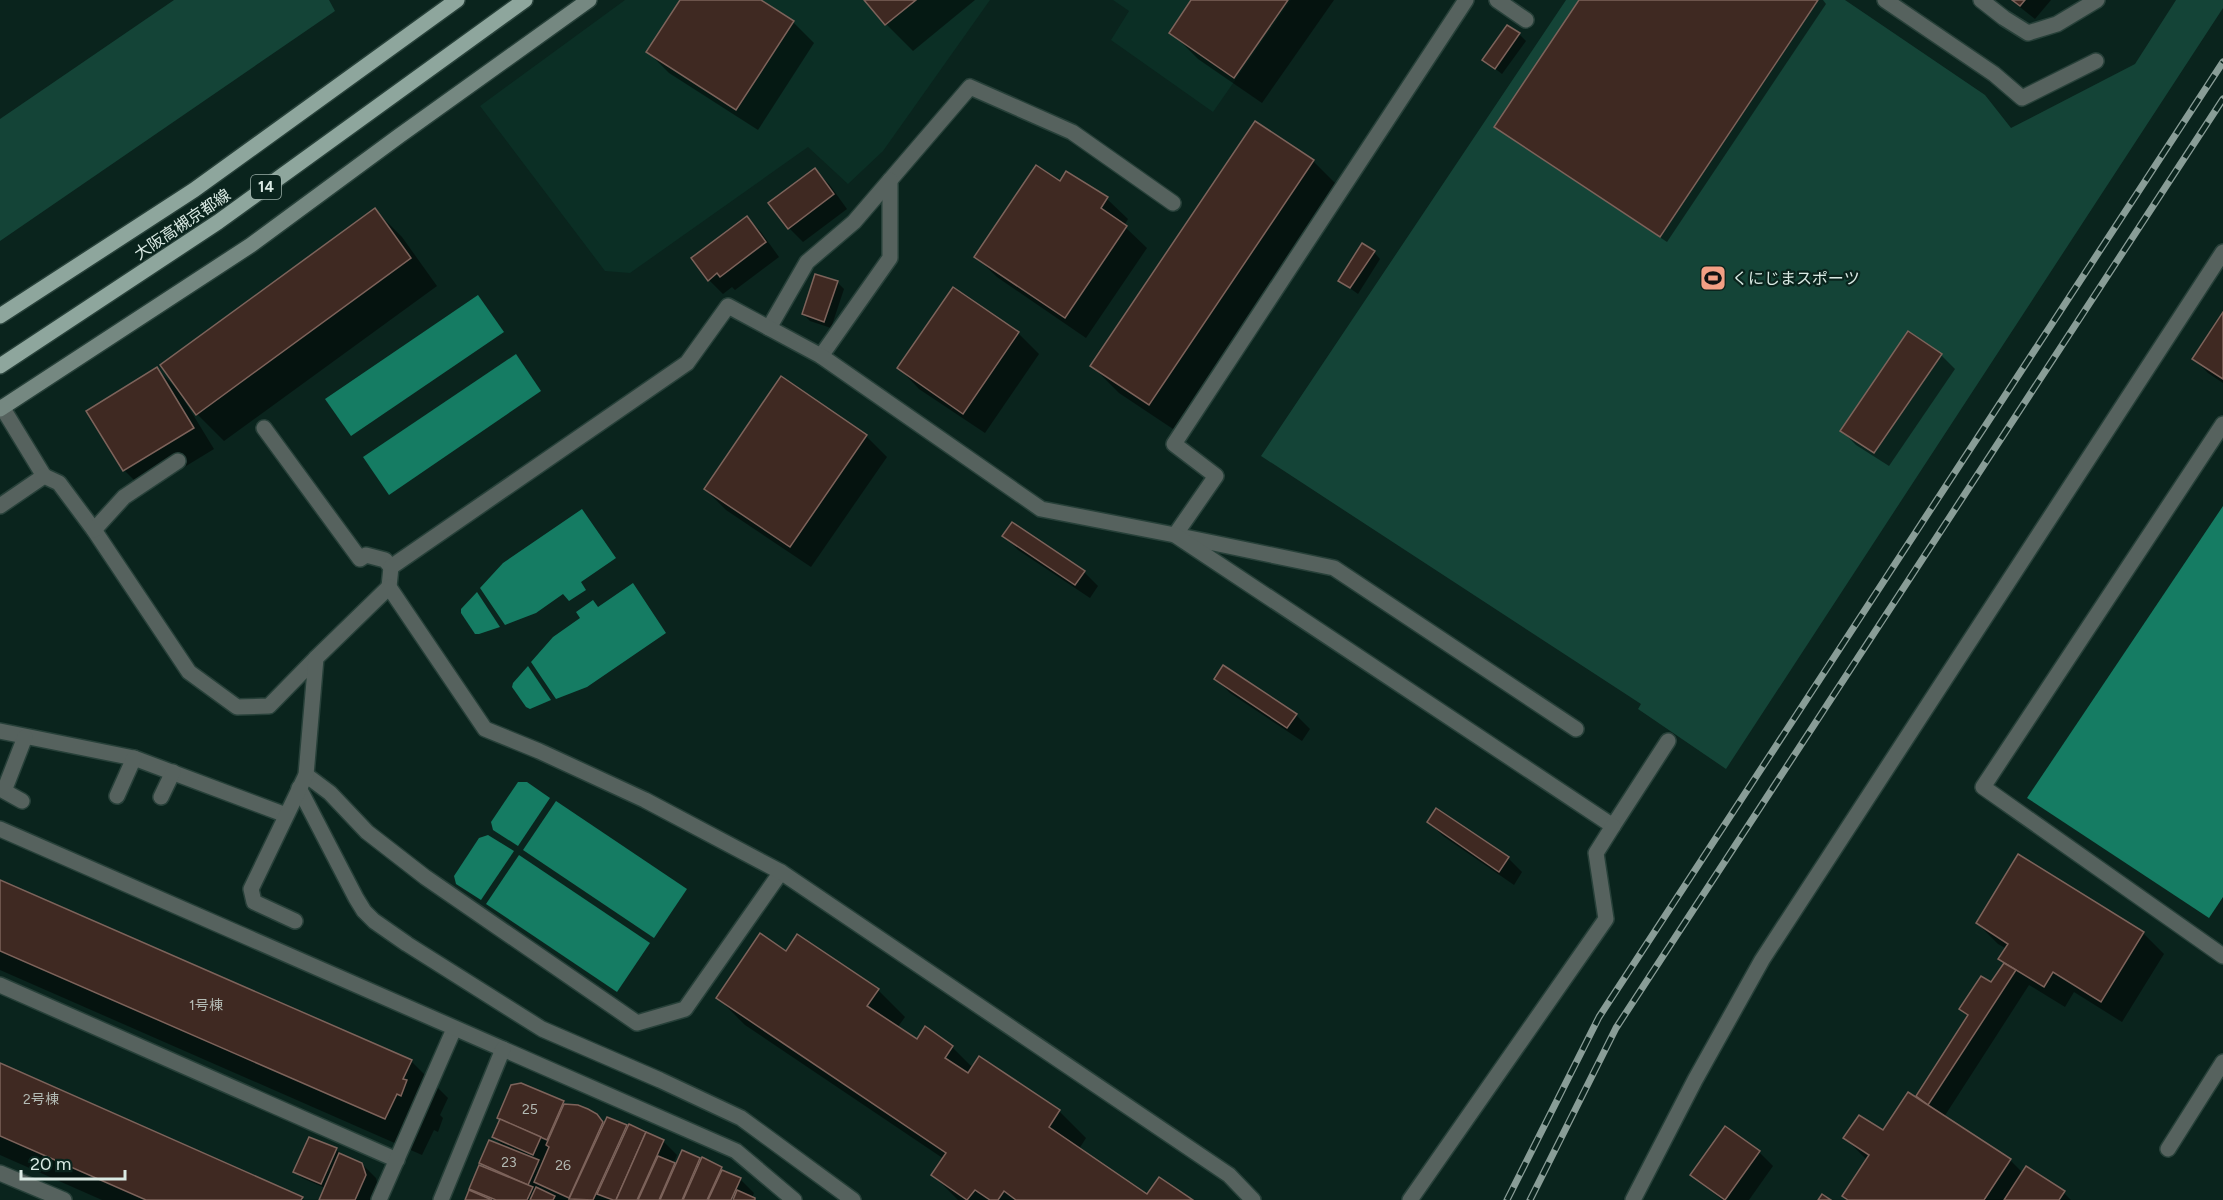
<svg xmlns="http://www.w3.org/2000/svg" width="2223" height="1200" font-family="Figtree,'Noto Sans JP',sans-serif">
<rect width="100%" height="100%" fill="#0a241d"/>
<!-- built -->
<g fill="#0b2f25">
<path d="M625,0H990L883,151L848,184L808,147L630,273L605,271L480,106Z"/>
<path d="M1113,0H1291L1213,112L1111,40L1129,11Z"/>
</g>
<!-- green -->
<g fill="#144437">
<path d="M174,0H329L335,11L0,241V119Z"/>
<path d="M1566,0H1845L1985,95L2011,128L2135,64L2176,0H2223V8L1726,769L1638,709L1641,704L1261,456Z"/>
</g>
<!-- water -->
<g fill="#157c63">
<path d="M478,295L504,332L351,436L325,399Z"/>
<path d="M516,354L541,391L389,495L363,457Z"/>
<path d="M2223,506V897L2209,918L2027,798Z"/>
<path d="M582,509L616,558L581,582L586,590L569,601L563,594L536,613L505,625L480,588L503,563Z"/>
<path d="M633,583L666,633L587,687L556,699L531,662L553,637L580,618L576,612L593,600L598,607Z"/>
<path d="M477,592L500,627L479,634H475L461,613V609Z"/>
<path d="M528,666L551,700L530,709L526,707L512,687L513,683Z"/>
<path d="M518,782H527L550,798L518,846L493,830L491,822Z"/>
<path d="M556,801L687,889L654,938L523,850Z"/>
<path d="M488,835L514,851L481,900L456,884L454,876L479,838Z"/>
<path d="M519,855L650,943L617,992L486,904Z"/>
</g>
<!-- shadow -->
<g fill="#0007" fill-rule="evenodd">
<path d="M681,0H758L793,22L814,43L758,130L669,73L648,52Z"/>
<path d="M866,0H975L913,51L886,24Z"/>
<path d="M1193,0H1334L1262,103L1198,59L1171,32Z"/>
<path d="M1581,0H1823L1826,4L1667,242L1503,133L1496,126Z"/>
<path d="M2011,0H2051L2035,19Z"/>
<path d="M1519,34L1526,41L1502,74L1484,60Z"/>
<path d="M1256,123L1313,161L1340,188L1176,431L1119,393L1092,366Z"/>
<path d="M815,170L829,184L847,209L803,242L789,228Z"/>
<path d="M1061,183L1107,199L1128,219L1124,226L1147,248L1086,338L997,277L976,257Z"/>
<path d="M375,210L402,237L437,286L224,441L197,414L183,394L181,395L214,449L145,491L124,470L157,369L178,390Z"/>
<path d="M747,218L761,232L779,257L735,290L732,287L723,294L709,280Z"/>
<path d="M1374,252L1380,259L1358,294L1340,281Z"/>
<path d="M837,282L844,289L831,328L810,321L803,314Z"/>
<path d="M953,289L1018,333L1039,354L985,433L919,389L899,368Z"/>
<path d="M2223,315V383L2208,373L2194,359Z"/>
<path d="M1941,355L1955,369L1889,466L1856,445L1842,431Z"/>
<path d="M866,436L887,457L811,567L726,510L705,489Z"/>
<path d="M1004,536L1084,572L1098,586L1090,598L1018,550Z"/>
<path d="M1216,679L1296,715L1310,729L1302,741L1230,693Z"/>
<path d="M1437,810L1508,858L1522,872L1514,885L1443,836L1429,822Z"/>
<path d="M0,881L411,1061L448,1098L440,1115L443,1118L438,1132L434,1130L422,1155L0,970Z"/>
<path d="M1977,923L2143,933L2164,954L2122,1022L2074,992L2065,1007L2029,985L1944,1117L2010,1160L2023,1173L2064,1193L2071,1200H1848L1867,1160L1845,1138L1883,1132L1922,1103L1918,1096L1969,1017L1961,1009L1992,984L2005,964L2000,959L2007,949L1998,944Z"/>
<path d="M787,953L878,990L905,1017L897,1028L917,1041L952,1047L973,1068L980,1058L1059,1111L1086,1138L1079,1149L1148,1196L1191,1200H958L933,1175L944,1159L745,1025L718,998Z"/>
<path d="M0,1065L302,1198L304,1200H102L0,1155Z"/>
<path d="M563,1102L567,1106L596,1115L605,1124L626,1126L663,1141L677,1155L673,1164L677,1166L699,1159L721,1168L728,1174L740,1179L754,1193L752,1198L755,1200H467L478,1196L471,1188L488,1170L481,1163L504,1147L494,1137ZM623,1131H626L621,1141L619,1139Z"/>
<path d="M336,1149L342,1156L362,1164L376,1178L379,1190L375,1200H320L325,1188L302,1178L295,1172Z"/>
<path d="M1759,1152L1773,1166L1749,1200H1722L1692,1175Z"/>
</g>
<!-- building -->
<g fill="#3f2922" stroke="#7d635b" stroke-width="1.5">
<path d="M680,0H761L794,21L736,110L646,52Z"/>
<path d="M864,0H916L885,25Z"/>
<path d="M1191,0H1288L1234,78L1169,33Z"/>
<path d="M1579,0H1818L1660,237L1494,127Z"/>
<path d="M2012,0H2025L2020,6Z"/>
<path d="M1507,25L1520,33L1495,69L1482,60Z"/>
<path d="M1255,121L1314,160L1149,405L1090,366Z"/>
<path d="M1036,165L1060,181L1066,171L1108,197L1101,208L1127,226L1065,318L974,257Z"/>
<path d="M815,168L834,194L788,229L768,203Z"/>
<path d="M375,208L411,258L196,415L160,365Z"/>
<path d="M747,216L766,242L720,277L717,273L708,281L691,258Z"/>
<path d="M1362,243L1375,251L1350,288L1338,281Z"/>
<path d="M815,274L838,281L824,322L802,314Z"/>
<path d="M953,287L1019,332L963,414L897,368Z"/>
<path d="M2223,312V379L2192,359Z"/>
<path d="M1908,331L1942,354L1874,453L1840,431Z"/>
<path d="M157,367L194,428L123,471L86,411Z"/>
<path d="M781,376L867,435L790,547L704,489Z"/>
<path d="M1012,522L1085,571L1075,585L1002,536Z"/>
<path d="M1223,665L1297,714L1287,728L1214,679Z"/>
<path d="M1436,808L1509,857L1499,872L1427,822Z"/>
<path d="M2018,854L2144,932L2101,1002L2053,972L2044,987L1998,959L2008,944L1976,923Z"/>
<path d="M0,880L412,1060L403,1079L407,1080L401,1096L397,1094L385,1119L0,951Z"/>
<path d="M760,933L786,951L797,934L879,989L867,1006L917,1039L925,1026L953,1046L945,1058L968,1073L979,1056L1060,1110L1049,1127L1147,1194L1159,1177L1193,1200H1016L1004,1191L998,1200H990L975,1190L967,1200L931,1175L946,1153L716,998Z"/>
<path d="M2004,963L2016,970L1928,1105L1916,1096L1968,1015L1959,1009L1981,976L1991,982Z"/>
<path d="M0,1063L303,1197L301,1200H146L0,1136Z"/>
<path d="M521,1083L564,1101L547,1140L497,1118L511,1085Z"/>
<path d="M1908,1092L2011,1159L1984,1200H1848L1842,1196L1869,1155L1843,1138L1859,1115L1883,1130Z"/>
<path d="M564,1104L578,1105L588,1109L597,1114L603,1122L569,1198L534,1182L549,1147L546,1145Z"/>
<path d="M607,1117L627,1125L593,1200L569,1199Z"/>
<path d="M500,1119L541,1137L533,1155L492,1137Z"/>
<path d="M629,1124L646,1132L616,1200H613L597,1194Z"/>
<path d="M1725,1126L1760,1151L1725,1200L1690,1175Z"/>
<path d="M646,1132L664,1140L637,1200H616Z"/>
<path d="M309,1137L337,1148L321,1184L293,1172Z"/>
<path d="M489,1140L539,1160L528,1185L479,1163Z"/>
<path d="M682,1150L700,1158L682,1200H660Z"/>
<path d="M339,1153L362,1163L366,1175L355,1200H319Z"/>
<path d="M658,1156L675,1163L659,1200H638Z"/>
<path d="M702,1157L722,1167L707,1200H683Z"/>
<path d="M479,1165L533,1187L527,1200H496L469,1189Z"/>
<path d="M2026,1166L2065,1191L2059,1200H2004Z"/>
<path d="M722,1170L741,1178L731,1200H708Z"/>
<path d="M536,1187L555,1196L553,1200H530Z"/>
<path d="M469,1190L492,1200H465Z"/>
<path d="M737,1190L755,1198V1200H733Z"/>
<path d="M1822,1194L1831,1200H1818Z"/>
</g>
<g fill="none" stroke-linecap="round" stroke-linejoin="round">
<defs>
<g id="lane">
<path d="M1466,0L1174,444L1216,476L1175,535L1334,568L1576,729"/>
<path d="M1497,0L1526,20"/>
<path d="M1885,0L1994,74L2022,98L2096,61"/>
<path d="M769,328L807,262L854,222L970,87L1072,132L1173,203"/>
<path d="M821,356L890,258V180"/>
<path d="M2,407L44,476"/>
<path d="M2223,424L1983,787L2223,956"/>
<path d="M264,428L360,559L366,555L385,560L391,567"/>
<path d="M0,506L44,476L59,483L94,530L189,672L237,707L269,706L316,658"/>
<path d="M94,530L124,497L178,461"/>
<path d="M389,587L391,567L687,363L728,306L821,356L1041,509L1175,535L1613,826L1668,741"/>
<path d="M0,731L134,758L286,815"/>
<path d="M306,775L330,793L367,832L425,877L637,1023L685,1009L781,872"/>
<path d="M299,788L356,898L364,911L374,921L407,944L542,1029L660,1080L741,1118L853,1200"/>
<path d="M117,796L134,758"/>
<path d="M161,797L173,772"/>
<path d="M22,801L4,791L25,737"/>
<path d="M295,921L254,902L251,889L306,775L316,658L389,587L485,729L539,751L645,800L781,872L1229,1175L1253,1200"/>
<path d="M0,985L397,1160"/>
<path d="M2168,1149L2223,1062"/>
<path d="M0,1173L64,1200"/>
<path d="M379,1200L454,1029"/>
<path d="M1410,1200L1606,919L1596,853L1613,826"/>
</g>
<g id="street">
<path d="M1981,0L2004,18L2028,33L2057,24L2097,0"/>
<path d="M0,829L736,1151L794,1200"/>
<path d="M441,1200L503,1049"/>
<path d="M1633,1200L1695,1080L1762,960L2223,252"/>
</g>
<path id="secondary" d="M0,409L251,245L399,136L589,0"/>
<g id="primary">
<path d="M0,316L194,190L457,0"/>
<path d="M0,366L218,222L525,0"/>
</g>
</defs>
<!-- lane casing -->
<use href="#lane" stroke="#274039" stroke-width="18"/>
<!-- street casing -->
<use href="#street" stroke="#274039" stroke-width="18"/>
<!-- secondary casing -->
<use href="#secondary" stroke="#274039" stroke-width="18"/>
<!-- primary casing -->
<use href="#primary" stroke="#274039" stroke-width="18"/>
<!-- lane -->
<use href="#lane" stroke="#56625e" stroke-width="15"/>
<!-- street -->
<use href="#street" stroke="#56625e" stroke-width="15"/>
<!-- secondary -->
<use href="#secondary" stroke="#758881" stroke-width="15"/>
<!-- primary -->
<use href="#primary" stroke="#8ea69d" stroke-width="15"/>
<defs>
<g id="rail">
<path d="M1507,1200L1599,1017L2223,62"/>
<path d="M1530,1200L1616,1028L2223,99"/>
</g>
</defs>
<!-- rail casing -->
<use href="#rail" stroke="#899d97" stroke-width="7"/>
<!-- rail -->
<use href="#rail" stroke="#0a241d" stroke-width="4.5" stroke-dasharray="14" stroke-linecap="butt"/>
</g>
<!-- icons -->
<defs>
<symbol id="stadium-square" viewBox="-11 -11 22 22"><rect x="-9" y="-9" width="18" height="18" rx="4" fill="#f39f84" stroke="#0a241d"/><path d="M0-5a6.5 5 0 1 0 0 10a6.5 5 0 1 0 0-10ZM-3.5-1.8h7v3.6h-7Z" fill="#111"/></symbol>
</defs>
<g fill-rule="evenodd">
<use href="#stadium-square" x="1698" y="263" width="30" height="30"/>
</g>
<g text-anchor="middle" stroke-width="4.5" stroke-linejoin="round" paint-order="stroke">
<!-- number labels -->
<g font-size="14" fill="#b3bab4">
<text x="206" y="1010">1号棟</text>
<text x="41" y="1104">2号棟</text>
<text x="530" y="1114">25</text>
<text x="509" y="1167">23</text>
<text x="563" y="1170">26</text>
</g>
<!-- shield labels -->
<rect fill="#0a241d" stroke="#9cafa8" stroke-width="1.5" x="251" y="175" width="30" height="24" rx="4.5"/>
<g font-size="15" font-weight="bold" fill="#daeae4">
<text x="266" y="192">14</text>
</g>
<!-- street labels -->
<g font-size="16" fill="#daeae4" stroke="#0a241d">
<text transform="translate(182 224) rotate(-34)" y="6">大阪高槻京都線</text>
</g>
<!-- poi labels -->
<g font-size="16" fill="#daeae4" stroke="#0a241d" text-anchor="start">
<text x="1732" y="284">くにじまスポーツ</text>
</g>
</g>
<!-- scale -->
<path d="M21 1170v9h104v-9" fill="none" stroke="#daeae4" stroke-width="3"/>
<text x="30" y="1170" font-size="18" fill="#daeae4" stroke="#0a241d" stroke-width="4.5" paint-order="stroke">20 m</text>
</svg>
